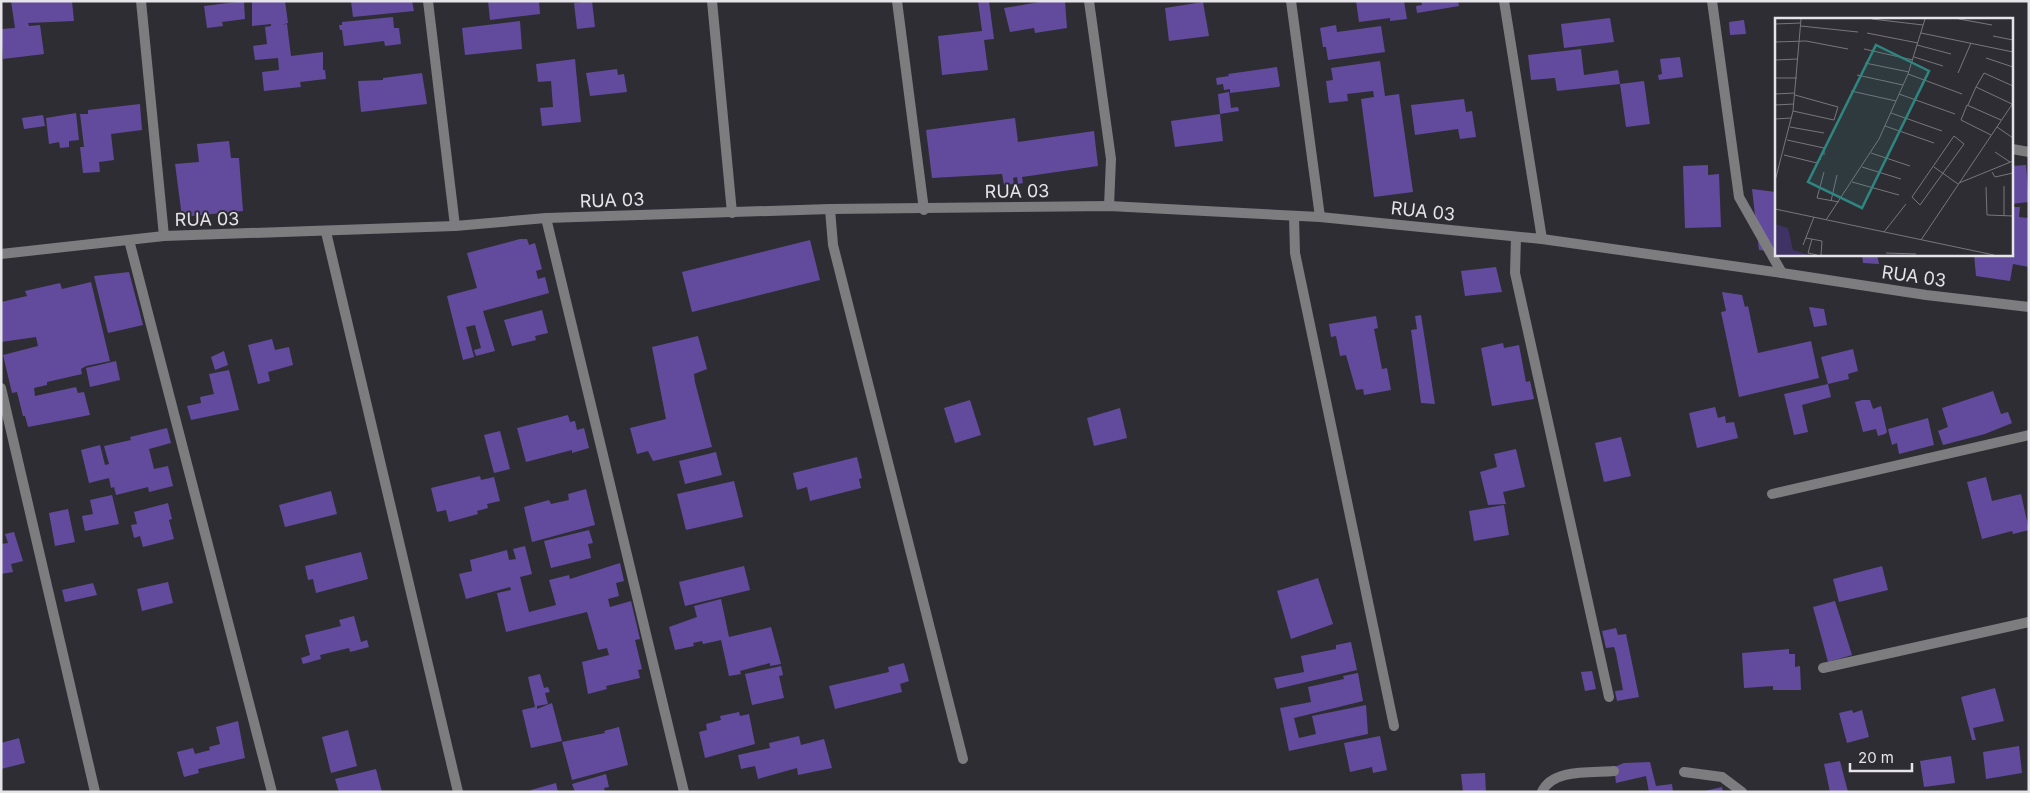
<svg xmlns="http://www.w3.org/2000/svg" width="2030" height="793" font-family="Inter,sans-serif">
  <rect width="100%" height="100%" fill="#2e2d33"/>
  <g fill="#624b9d">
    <polygon points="11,1 72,1 74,21 28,23 29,26 40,25 44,54 3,59 1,29 15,28"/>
    <polygon points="244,1 245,19 222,22 223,26 207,28 204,6"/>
    <polygon points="285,1 288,23 282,25 287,24 291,56 323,52 323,70 325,70 326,79 300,82 301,87 264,91 262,72 279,70 278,58 255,60 253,46 267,44 265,27 271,26 271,24 252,26 252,2"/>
    <polygon points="351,1 412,1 414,11 353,17"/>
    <polygon points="488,1 539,1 540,14 490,20"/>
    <polygon points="592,1 595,27 577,29 574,3"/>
    <polygon points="978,1 989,1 994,39 984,40 988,70 942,75 938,36 982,31"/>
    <polygon points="1046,1 1065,1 1067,28 1035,33 1034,28 1010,32 1004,8"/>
    <polygon points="1356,1 1404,1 1407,19 1390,21 1390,18 1359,22"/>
    <polygon points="1421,1 1458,1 1459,6 1417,13 1416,6 1422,5"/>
    <polygon points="1203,2 1209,36 1169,41 1165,8"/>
    <polygon points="393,17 394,28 399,28 401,44 385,46 384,41 344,46 342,30 340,30 339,25 342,25 342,22"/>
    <polygon points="1610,18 1614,42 1564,48 1561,24"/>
    <polygon points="1744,20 1746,34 1730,35 1729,22"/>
    <polygon points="520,21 522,49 465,55 462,28"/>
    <polygon points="1336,25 1337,32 1381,26 1385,52 1328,60 1326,47 1323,47 1320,28"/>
    <polygon points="1581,49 1584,75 1618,70 1620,84 1557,91 1555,78 1531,80 1528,55"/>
    <polygon points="1680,57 1683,77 1659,80 1658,75 1662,74 1660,59"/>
    <polygon points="575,59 581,122 542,126 540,108 553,107 551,81 538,82 536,64"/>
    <polygon points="1380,61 1385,96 1399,94 1413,192 1374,197 1361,99 1374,97 1373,91 1347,94 1348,101 1329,103 1326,81 1333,80 1331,68"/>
    <polygon points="1277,67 1280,86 1278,87 1230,93 1230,89 1224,90 1223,84 1217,85 1216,78 1229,76 1228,74"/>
    <polygon points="617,69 618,75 624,74 627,92 590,96 586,73"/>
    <polygon points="422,73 427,104 361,112 358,81 383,80 383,78"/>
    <polygon points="1644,81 1650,124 1626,127 1620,84"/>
    <polygon points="1229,92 1231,108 1238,107 1239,111 1220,114 1218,94"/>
    <polygon points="1464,99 1466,112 1472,111 1476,137 1460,139 1458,129 1415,135 1411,105"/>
    <polygon points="140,104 142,130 111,134 114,160 99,162 100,172 83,173 80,147 84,147 80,114 88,114 88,110"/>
    <polygon points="76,113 79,140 69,141 69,147 60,148 59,142 49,144 46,118"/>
    <polygon points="1220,114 1223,141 1175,147 1171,121"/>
    <polygon points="43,115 45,126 24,129 22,118"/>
    <polygon points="1015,118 1018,142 1094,131 1098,166 1022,177 1023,183 1018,184 1017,177 1013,178 1014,184 1004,185 1002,174 932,178 926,130"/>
    <polygon points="229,141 231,158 239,158 243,211 182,217 175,164 199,162 197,144"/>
    <polygon points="1708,165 1708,175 1719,174 1721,227 1685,228 1683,166"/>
    <polygon points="2026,165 2029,202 2011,204 2011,166"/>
    <polygon points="1752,189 1776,192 1776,252 1759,250"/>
    <polygon points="2011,207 2020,207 2019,217 2029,218 2029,267 2013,264 2010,281 1976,276 1974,254 2011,254"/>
    <polygon points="520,239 527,239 529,245 535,243 542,269 536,271 538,279 545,277 549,293 483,311 495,351 476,356 474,350 481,348 475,325 466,327 474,357 463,360 447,296 477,288 467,253"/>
    <polygon points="810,240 820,280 692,312 682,272"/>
    <polygon points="1862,254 1877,254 1879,264 1863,263"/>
    <polygon points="1496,267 1502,292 1465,296 1461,271"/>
    <polygon points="129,272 143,325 108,333 94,276"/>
    <polygon points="91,282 110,361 86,366 81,369 82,374 47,382 47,385 34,388 35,396 76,387 78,393 84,392 90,415 28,427 25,416 23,416 17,392 12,393 3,355 38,346 36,337 1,342 1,302 27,296 25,291 60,283 62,289"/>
    <polygon points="1722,292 1742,295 1745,307 1748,306 1758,353 1811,341 1819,378 1739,397 1721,312 1726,311"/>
    <polygon points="1809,307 1824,309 1827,325 1814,327"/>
    <polygon points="542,310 548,333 535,336 536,340 512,346 504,320"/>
    <polygon points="1421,315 1435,404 1421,403 1411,330 1417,329 1415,316"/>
    <polygon points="1376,316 1378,328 1374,329 1382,369 1387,368 1391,390 1364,395 1363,389 1356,390 1346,355 1340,356 1336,336 1331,337 1329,324"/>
    <polygon points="698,336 707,369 694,374 695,382 712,447 653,461 648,451 637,454 630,428 666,419 652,347"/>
    <polygon points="272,339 275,350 289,347 293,365 268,372 270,381 258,384 248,345"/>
    <polygon points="1503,343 1504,348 1519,345 1526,382 1530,381 1534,399 1492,406 1481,348"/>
    <polygon points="1853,349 1858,371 1848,374 1849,379 1828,384 1821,357"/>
    <polygon points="224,351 228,365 215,370 211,357"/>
    <polygon points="116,361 120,380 90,387 86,368"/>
    <polygon points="229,370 239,410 191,420 187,406 201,403 200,397 214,394 209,374"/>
    <polygon points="1828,384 1831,397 1802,405 1808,432 1794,435 1784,394"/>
    <polygon points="1993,391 2001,414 2008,412 2012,423 1985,434 1943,445 1938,431 1948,427 1942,408"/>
    <polygon points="970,400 981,435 955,443 944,408"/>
    <polygon points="1862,400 1870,400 1873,409 1881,406 1887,432 1885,434 1878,436 1876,429 1863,432 1855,402"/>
    <polygon points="1715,407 1718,418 1725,416 1726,423 1734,422 1738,438 1697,448 1689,413"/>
    <polygon points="1120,408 1127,438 1094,446 1087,418"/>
    <polygon points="568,415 570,422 575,421 577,430 584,428 589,448 572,453 572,450 526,462 517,428"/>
    <polygon points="1928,418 1934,445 1899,454 1897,443 1892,445 1888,429"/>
    <polygon points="167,428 171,443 149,449 154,469 168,466 173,486 149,492 148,487 116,495 114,487 111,488 109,478 89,483 81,450 100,445 105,465 109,464 104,446 131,440 130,437"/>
    <polygon points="500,431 510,469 494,473 484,435"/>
    <polygon points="1621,437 1631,476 1604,482 1595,443"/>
    <polygon points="1516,449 1525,487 1503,492 1506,504 1488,505 1480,472 1497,467 1494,454"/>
    <polygon points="716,452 722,475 685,484 679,461"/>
    <polygon points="857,457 862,478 859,479 861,488 810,501 807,487 797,490 793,473"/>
    <polygon points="480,476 481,480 494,477 500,501 487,504 488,508 477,511 478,514 449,522 446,510 437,512 431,488"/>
    <polygon points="1986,477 1992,501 2021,494 2029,530 2013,534 2012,531 1982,539 1967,482"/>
    <polygon points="734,481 743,517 686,530 677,494"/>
    <polygon points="586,489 595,525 532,542 524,507 549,500 551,504 569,500 568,494"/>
    <polygon points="331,491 337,514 285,527 279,505"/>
    <polygon points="112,495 119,524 85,531 82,516 93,514 90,500"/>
    <polygon points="168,503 172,519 169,520 174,539 143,547 140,536 134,538 131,525 137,524 134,512"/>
    <polygon points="1504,505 1509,535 1474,541 1469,511"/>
    <polygon points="68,509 75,542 55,546 49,513"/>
    <polygon points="589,530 593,543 588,544 591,558 551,568 544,541"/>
    <polygon points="14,532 23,561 11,564 13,572 1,574 1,544 8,543 5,534"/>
    <polygon points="525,546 532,574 520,577 529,612 556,605 549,580 569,575 570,579 620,563 624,581 616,583 619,596 608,599 610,607 631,601 640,639 635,640 642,669 638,670 640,678 606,686 607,689 588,694 582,662 609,655 607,648 598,650 587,612 506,632 497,593 511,590 510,587 466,599 459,574 472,571 470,560 507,550 509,560 516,559 513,549"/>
    <polygon points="361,552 368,579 316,593 313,579 308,580 305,566"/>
    <polygon points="744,566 750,590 685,606 679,582"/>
    <polygon points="1882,566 1888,590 1839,602 1833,579"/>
    <polygon points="1318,578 1333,624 1291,639 1277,591"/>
    <polygon points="168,582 173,603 142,611 137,589"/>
    <polygon points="93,583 97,595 65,602 62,590"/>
    <polygon points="721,599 729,637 771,627 781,664 770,666 770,663 740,671 741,674 729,676 721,640 703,644 702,641 693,643 694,646 675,650 669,627 697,617 694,606"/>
    <polygon points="1835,601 1852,655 1828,662 1813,607"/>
    <polygon points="354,616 361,642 367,640 369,647 350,652 349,648 320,655 321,659 303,664 301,658 310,655 305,635 341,626 339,620"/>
    <polygon points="1616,628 1618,635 1626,634 1639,697 1617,701 1615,691 1623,690 1616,653 1614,647 1606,648 1602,631"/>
    <polygon points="1351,642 1357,670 1277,689 1274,678 1304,672 1301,656 1336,649 1336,645"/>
    <polygon points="1789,649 1789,654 1795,654 1795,667 1800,666 1801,690 1773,690 1773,686 1744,688 1742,653"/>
    <polygon points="904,663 909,681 900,684 902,692 835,709 829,686 889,672 888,667"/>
    <polygon points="781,666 783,675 779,676 784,698 752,705 745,674"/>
    <polygon points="1592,671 1596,689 1585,691 1581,672"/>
    <polygon points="1358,673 1363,701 1294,718 1299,738 1316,734 1312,716 1366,705 1368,734 1289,751 1280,708 1311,702 1308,687 1344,679 1343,676"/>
    <polygon points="540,674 544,688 548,687 550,692 545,693 548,704 537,706 537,709 552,703 562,741 531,748 522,710 535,707 528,677"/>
    <polygon points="1995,688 2004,721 1973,728 1976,740 1972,740 1961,697"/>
    <polygon points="1852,710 1853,713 1862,710 1869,737 1847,743 1839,713"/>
    <polygon points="739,712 740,716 749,714 755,744 705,758 699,732 707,730 706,724 721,720 720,716"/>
    <polygon points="238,721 245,758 198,769 199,773 184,777 177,752 193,748 195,754 210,750 209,747 220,744 216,727"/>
    <polygon points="619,727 628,765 572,780 562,742 605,733 604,731"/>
    <polygon points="348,730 357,766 331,773 322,737"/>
    <polygon points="799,736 801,745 824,739 832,768 798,775 797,768 758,779 755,766 741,769 738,755 770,748 769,743"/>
    <polygon points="1380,736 1387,770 1373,773 1372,767 1350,772 1344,743"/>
    <polygon points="19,738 25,763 1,769 1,743"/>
    <polygon points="2019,746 2022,773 1986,779 1983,752"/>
    <polygon points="1951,756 1955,783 1924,787 1920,761"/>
    <polygon points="1840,761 1848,792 1830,792 1824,764"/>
    <polygon points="1650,762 1656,786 1672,784 1673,792 1649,792 1646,776 1616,783 1614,767 1624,763"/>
    <polygon points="376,769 382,792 339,792 335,779"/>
    <polygon points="1485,773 1486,792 1463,792 1461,774"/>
    <polygon points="606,774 609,787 604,788 605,792 575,792 572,784"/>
    <polygon points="556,783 558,792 532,792 531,790"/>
    <polygon points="1722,787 1723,792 1705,792 1705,791"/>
  </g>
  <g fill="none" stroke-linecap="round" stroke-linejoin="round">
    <g stroke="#7d7d80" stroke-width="10">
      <polyline points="1089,1 1111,159 1109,206"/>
      <polyline points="2012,149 2029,152"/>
      <polyline points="830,209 833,245 963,759"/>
      <polyline points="1294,216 1295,253 1394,726"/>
      <polyline points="1516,237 1515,273 1609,697"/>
    </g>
    <g stroke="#7d7d80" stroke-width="10">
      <polyline points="141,1 164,236"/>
      <polyline points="428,1 455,226"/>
      <polyline points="712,1 732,213"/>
      <polyline points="897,1 924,210"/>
      <polyline points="1291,1 1320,217"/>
      <polyline points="1504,1 1542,239"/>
      <polyline points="1712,1 1739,197 1782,273"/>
      <polyline points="546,218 684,792"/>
      <polyline points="326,232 458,792"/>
      <polyline points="129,240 272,792"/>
      <polyline points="1,388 95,792"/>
      <polyline points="1772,494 2029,435"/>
      <polyline points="1823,668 2029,622"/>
      <polyline points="1684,772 1722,777 1742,792"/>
      <path d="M 1542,792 C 1552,768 1593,773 1614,771"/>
    </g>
    <polyline stroke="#7d7d80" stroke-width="10" points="1,254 164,236 455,226 546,218 830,209 1109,206 1320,217 1542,239 1782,273 1926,295 2029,307"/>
  </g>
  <g text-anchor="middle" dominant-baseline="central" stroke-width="4" stroke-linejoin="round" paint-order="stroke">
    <g font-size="18" fill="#e5e4e8" stroke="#2e2d33">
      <text transform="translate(1017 191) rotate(-1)">RUA 03</text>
      <text transform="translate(612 200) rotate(-2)">RUA 03</text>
      <text transform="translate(1423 211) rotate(6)">RUA 03</text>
      <text transform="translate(207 219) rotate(-1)">RUA 03</text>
      <text transform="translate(1914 276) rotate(8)">RUA 03</text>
    </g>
  </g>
  <g transform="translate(1775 18)">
    <rect width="238" height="238" fill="#2e2d33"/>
    <path d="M 0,206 L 13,210 L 18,232 L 34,237 L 0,237 Z" fill="#3f3264"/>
    <path fill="none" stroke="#77767b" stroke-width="1" d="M 97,1 L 148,7M 184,1 L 217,7M 0,6 L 26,5M 26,8 L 83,14M 92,15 L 143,25M 146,15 L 238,34M 218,18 L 238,22M 0,24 L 31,23 L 73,31M 142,27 L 176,36M 89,31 L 138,42M 139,39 L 168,48M 211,40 L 238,49M 0,42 L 23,41M 90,45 L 134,54M 183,55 L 196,25M 133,56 L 187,76M 82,57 L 128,67M 0,60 L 22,60M 201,69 L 209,55 L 238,68M 76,73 L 121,83M 124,76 L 180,96M 0,84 L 0,76 L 20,75M 0,87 L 19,86M 193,87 L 201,69 L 237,86M 18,93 L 59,102 L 63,89 L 20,77M 116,95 L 167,113M 0,101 L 16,100M 110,108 L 159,125M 15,109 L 49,115M 222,109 L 238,120M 216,117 L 186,102 L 192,87 L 226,102M 179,118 L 189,126 L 145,187 L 137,179 ZM 12,122 L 49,130 L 49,137M 220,134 L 235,144M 96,135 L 135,148M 9,137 L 42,145 L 46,141M 87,149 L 126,161M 159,149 L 183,166M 49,154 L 42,180 L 64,184M 217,154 L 220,159 L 238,155M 0,163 L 18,93 L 26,1M 77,164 L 124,177M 184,165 L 238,143M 229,168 L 229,198M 211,169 L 212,197 L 238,198M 56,183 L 62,157M 0,191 L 219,237M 51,202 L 104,121 L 133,56 L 150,1M 109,214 L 131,186M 31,220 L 47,223 L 46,237M 37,221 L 33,235 L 42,237M 146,222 L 238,85M 28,227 L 39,199M 111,235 L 141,236"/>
    <path fill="#2f8680" fill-opacity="0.15" stroke="#2f8680" stroke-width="2.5" d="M 101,27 L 154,53 L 87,190 L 33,164 Z"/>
    <rect width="238" height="238" fill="none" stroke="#e5e4e8" stroke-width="2.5"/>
  </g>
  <rect width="2030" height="793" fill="none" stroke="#e5e4e8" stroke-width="5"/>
  <path d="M1850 763v8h62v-8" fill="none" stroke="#e5e4e8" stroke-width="2.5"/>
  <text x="1858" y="763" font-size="15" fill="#e5e4e8" stroke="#2e2d33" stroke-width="4" paint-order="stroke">20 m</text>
</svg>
